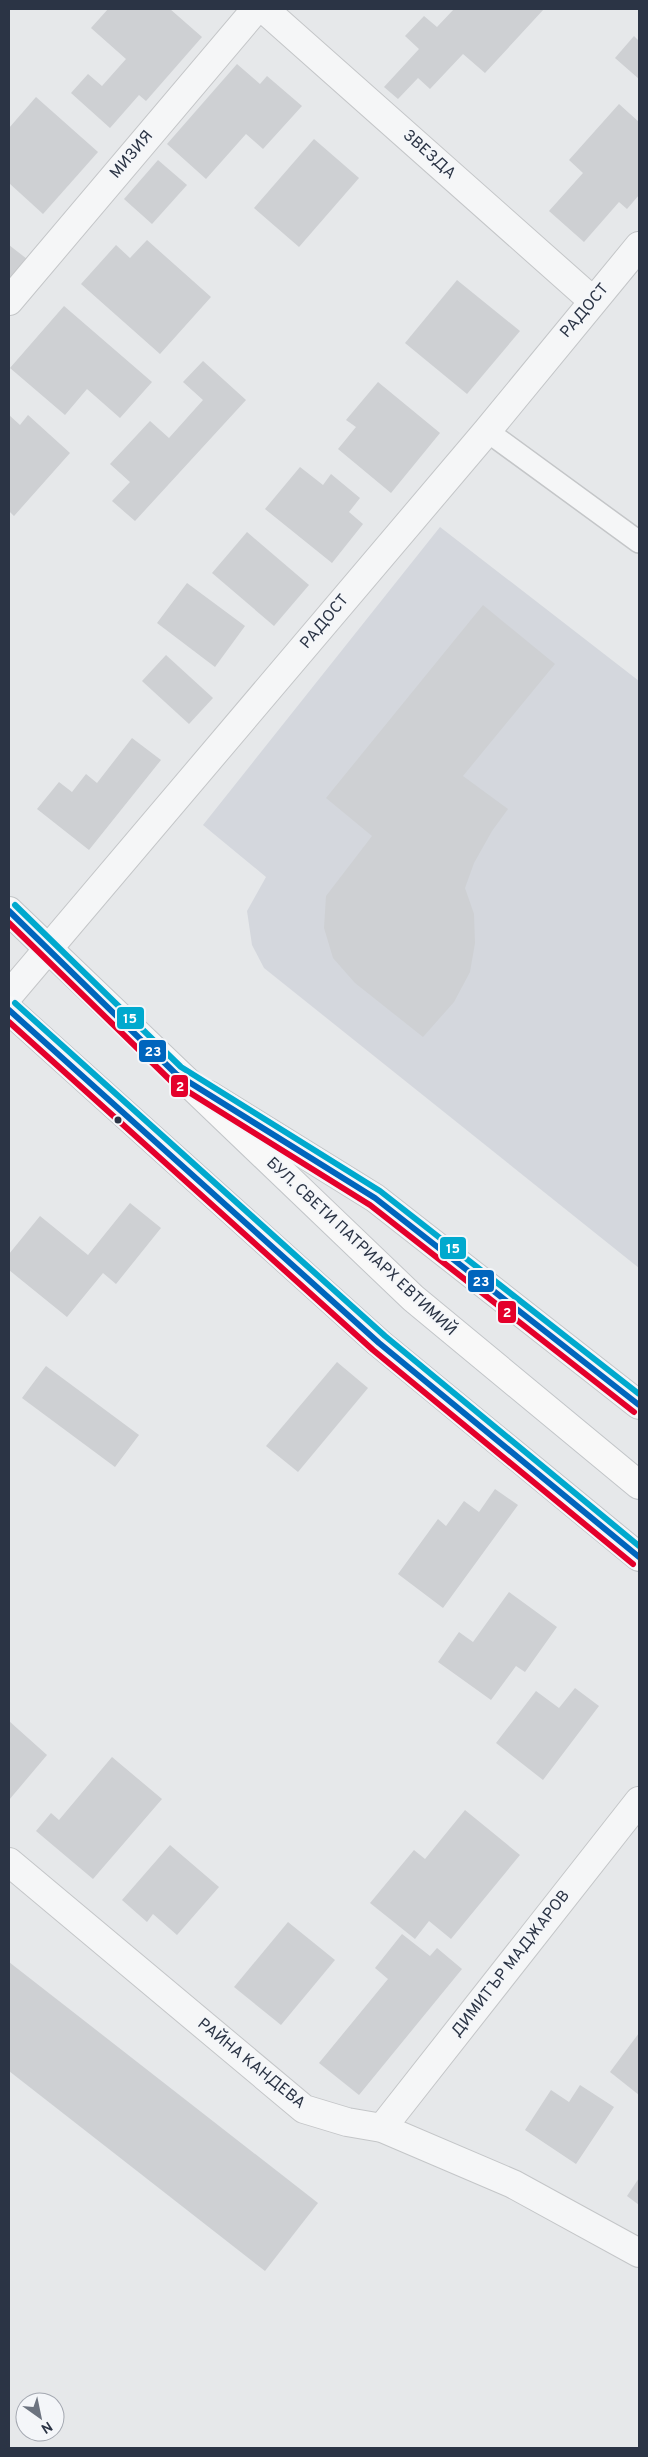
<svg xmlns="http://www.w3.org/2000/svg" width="648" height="2457" font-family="Overpass,sans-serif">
  <rect width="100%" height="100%" fill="#e6e8ea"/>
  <polygon fill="#d4d7dd" points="440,527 639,681 639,1268 264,968 252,945 247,911 266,877 203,825"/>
  <g fill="#ced0d3">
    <polygon points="108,9 170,9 202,37 146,101 139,95 110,128 71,93 88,74 102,86 126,59 91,28"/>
    <polygon points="454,9 544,9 485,73 463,54 430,89 418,78 398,99 384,87 419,49 405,36 424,16 437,27"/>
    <polygon points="634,36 639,41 639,79 615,58"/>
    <polygon points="237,64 260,84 267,76 302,106 263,149 246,134 206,179 167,144"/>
    <polygon points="36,97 98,152 43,214 9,183 9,128"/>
    <polygon points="619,104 639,122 639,195 627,209 619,202 584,242 549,211 583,173 569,160"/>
    <polygon points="314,139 359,178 299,247 254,208"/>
    <polygon points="158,160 187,185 152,224 124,199"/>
    <polygon points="147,240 211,297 160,354 81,284 116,245 130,258"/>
    <polygon points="9,245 27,259 9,282"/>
    <polygon points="457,280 520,331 467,394 405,343"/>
    <polygon points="64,306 152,382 120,418 87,389 65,415 10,368"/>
    <polygon points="203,361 246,400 135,521 112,501 130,482 110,464 150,421 169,438 203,400 183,382"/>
    <polygon points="378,382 440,433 391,493 338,449 356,427 346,420"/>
    <polygon points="9,415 20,425 28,415 70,453 14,516 9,511"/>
    <polygon points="300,467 323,485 331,474 360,498 349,512 363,524 332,563 265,509"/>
    <polygon points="247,532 309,585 274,626 212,573"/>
    <polygon points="187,583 245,626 215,667 157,623"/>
    <polygon points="483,605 555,664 463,776 508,809 492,831 474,863 465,888 474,914 475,943 470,972 454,1002 423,1037 355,983 333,958 324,928 326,896 372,836 326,798"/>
    <polygon points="166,655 213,698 189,724 142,681"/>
    <polygon points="132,738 161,760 89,850 37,809 59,782 72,792 86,774 97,783"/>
    <polygon points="130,1203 161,1228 116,1284 103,1273 67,1317 9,1270 9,1254 40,1216 88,1255"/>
    <polygon points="337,1362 368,1388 298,1472 266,1446"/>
    <polygon points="46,1366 139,1435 115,1467 22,1398"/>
    <polygon points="495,1489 518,1505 443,1608 398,1574 438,1519 446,1526 464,1501 479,1512"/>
    <polygon points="509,1592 557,1627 525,1672 516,1666 491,1700 438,1662 459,1632 473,1642"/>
    <polygon points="575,1688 599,1706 543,1780 496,1743 536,1691 559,1708"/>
    <polygon points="9,1721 47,1755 9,1800"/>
    <polygon points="112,1757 162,1799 93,1879 36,1831 51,1813 59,1820"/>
    <polygon points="465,1810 520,1855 451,1939 429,1921 415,1939 370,1903 414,1850 425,1859"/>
    <polygon points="170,1845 219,1887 177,1935 153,1914 147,1922 122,1900"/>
    <polygon points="288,1922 335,1960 281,2025 234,1987"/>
    <polygon points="402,1934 430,1956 437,1948 462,1969 359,2095 319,2063 388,1979 375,1968"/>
    <polygon points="9,1962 318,2203 265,2271 9,2071"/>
    <polygon points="639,2033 639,2095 610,2072"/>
    <polygon points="580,2085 614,2107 576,2164 525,2130 551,2090 569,2102"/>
    <polygon points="639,2178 639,2205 627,2196"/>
  </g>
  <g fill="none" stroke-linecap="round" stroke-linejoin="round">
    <defs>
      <polyline id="lane" points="487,431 639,542"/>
      <g id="street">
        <polyline points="264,9 593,301"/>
        <polyline points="9,301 256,9"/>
        <polyline points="9,995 487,431 639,246"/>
        <polyline points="209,1095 375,1198 639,1405"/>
        <polyline points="9,1862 304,2109 347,2122 382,2128 513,2184 639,2253"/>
        <polyline points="382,2128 639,1801"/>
      </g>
      <g id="primary">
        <polyline points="9,911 413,1298 639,1485"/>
        <polyline points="9,1010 379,1343 639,1557"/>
      </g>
    </defs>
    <use href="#lane" stroke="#c4c6c8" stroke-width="24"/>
    <use href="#street" stroke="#c4c6c8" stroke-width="30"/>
    <use href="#primary" stroke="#c2c5c8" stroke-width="30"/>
    <use href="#lane" stroke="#f5f6f7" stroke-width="21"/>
    <use href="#street" stroke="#f5f6f7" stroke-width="28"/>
    <use href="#primary" stroke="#f8f8f8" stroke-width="28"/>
    <defs>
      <g id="bus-1">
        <polyline points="9,911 176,1074 375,1198 639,1405"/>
        <polyline points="9,1010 379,1343 639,1557"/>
      </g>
      <g id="bus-2">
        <polyline points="9,923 171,1081 370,1205 634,1412"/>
        <polyline points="9,1022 373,1350 633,1564"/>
      </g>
      <g id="bus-3">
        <polyline points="15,905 181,1067 380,1191 639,1394"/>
        <polyline points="15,1003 385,1336 639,1546"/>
      </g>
    </defs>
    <use href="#bus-1" stroke="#f4f6f9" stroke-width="10"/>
    <use href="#bus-2" stroke="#f4f6f9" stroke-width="10"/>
    <use href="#bus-3" stroke="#f4f6f9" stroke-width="10"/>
    <use href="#bus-1" stroke="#0065bd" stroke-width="6"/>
    <use href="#bus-2" stroke="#e4002b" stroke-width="6"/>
    <use href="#bus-3" stroke="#00a9ce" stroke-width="6"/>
  </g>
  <circle fill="#2b3445" stroke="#f4f6f9" stroke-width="2" cx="118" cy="1120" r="4.5"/>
  <g text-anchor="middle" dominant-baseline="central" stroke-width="4" stroke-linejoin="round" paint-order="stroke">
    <g font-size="16" fill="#2b3445" stroke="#f4f6f9">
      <text transform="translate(132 155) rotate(-50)">МИЗИЯ</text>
      <text transform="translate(429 155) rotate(42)">ЗВЕЗДА</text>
      <text transform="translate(585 311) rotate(-50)">РАДОСТ</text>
      <text transform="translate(325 622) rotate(-50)">РАДОСТ</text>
      <text transform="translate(361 1247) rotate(43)">БУЛ. СВЕТИ ПАТРИАРХ ЕВТИМИЙ</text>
      <text transform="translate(511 1964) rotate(-52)">ДИМИТЪР МАДЖАРОВ</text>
      <text transform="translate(251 2064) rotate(39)">РАЙНА КАНДЕВА</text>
    </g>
  </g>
  <g stroke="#f4f6f9" stroke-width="2">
    <rect x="116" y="1006" width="29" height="24" rx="5" fill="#00a9ce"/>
    <rect x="138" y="1039" width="29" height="24" rx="5" fill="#0065bd"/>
    <rect x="170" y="1074" width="19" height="24" rx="5" fill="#e4002b"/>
    <rect x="439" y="1236" width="28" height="24" rx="5" fill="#00a9ce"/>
    <rect x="467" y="1269" width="28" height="24" rx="5" fill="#0065bd"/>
    <rect x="497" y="1300" width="20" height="24" rx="5" fill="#e4002b"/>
  </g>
  <g font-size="14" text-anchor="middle" font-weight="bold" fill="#fff">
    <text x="130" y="1023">15</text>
    <text x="153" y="1056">23</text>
    <text x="180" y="1091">2</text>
    <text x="453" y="1253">15</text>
    <text x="481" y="1286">23</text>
    <text x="507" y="1317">2</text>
  </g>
  <rect width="648" height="2457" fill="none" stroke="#2b3445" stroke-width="20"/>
  <g transform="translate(40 2417) rotate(147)"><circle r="24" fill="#f4f6f9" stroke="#a4a8b1"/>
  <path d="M0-4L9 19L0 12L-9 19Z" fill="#6c737f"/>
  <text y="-8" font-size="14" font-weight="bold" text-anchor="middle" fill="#2b3445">N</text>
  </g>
</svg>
